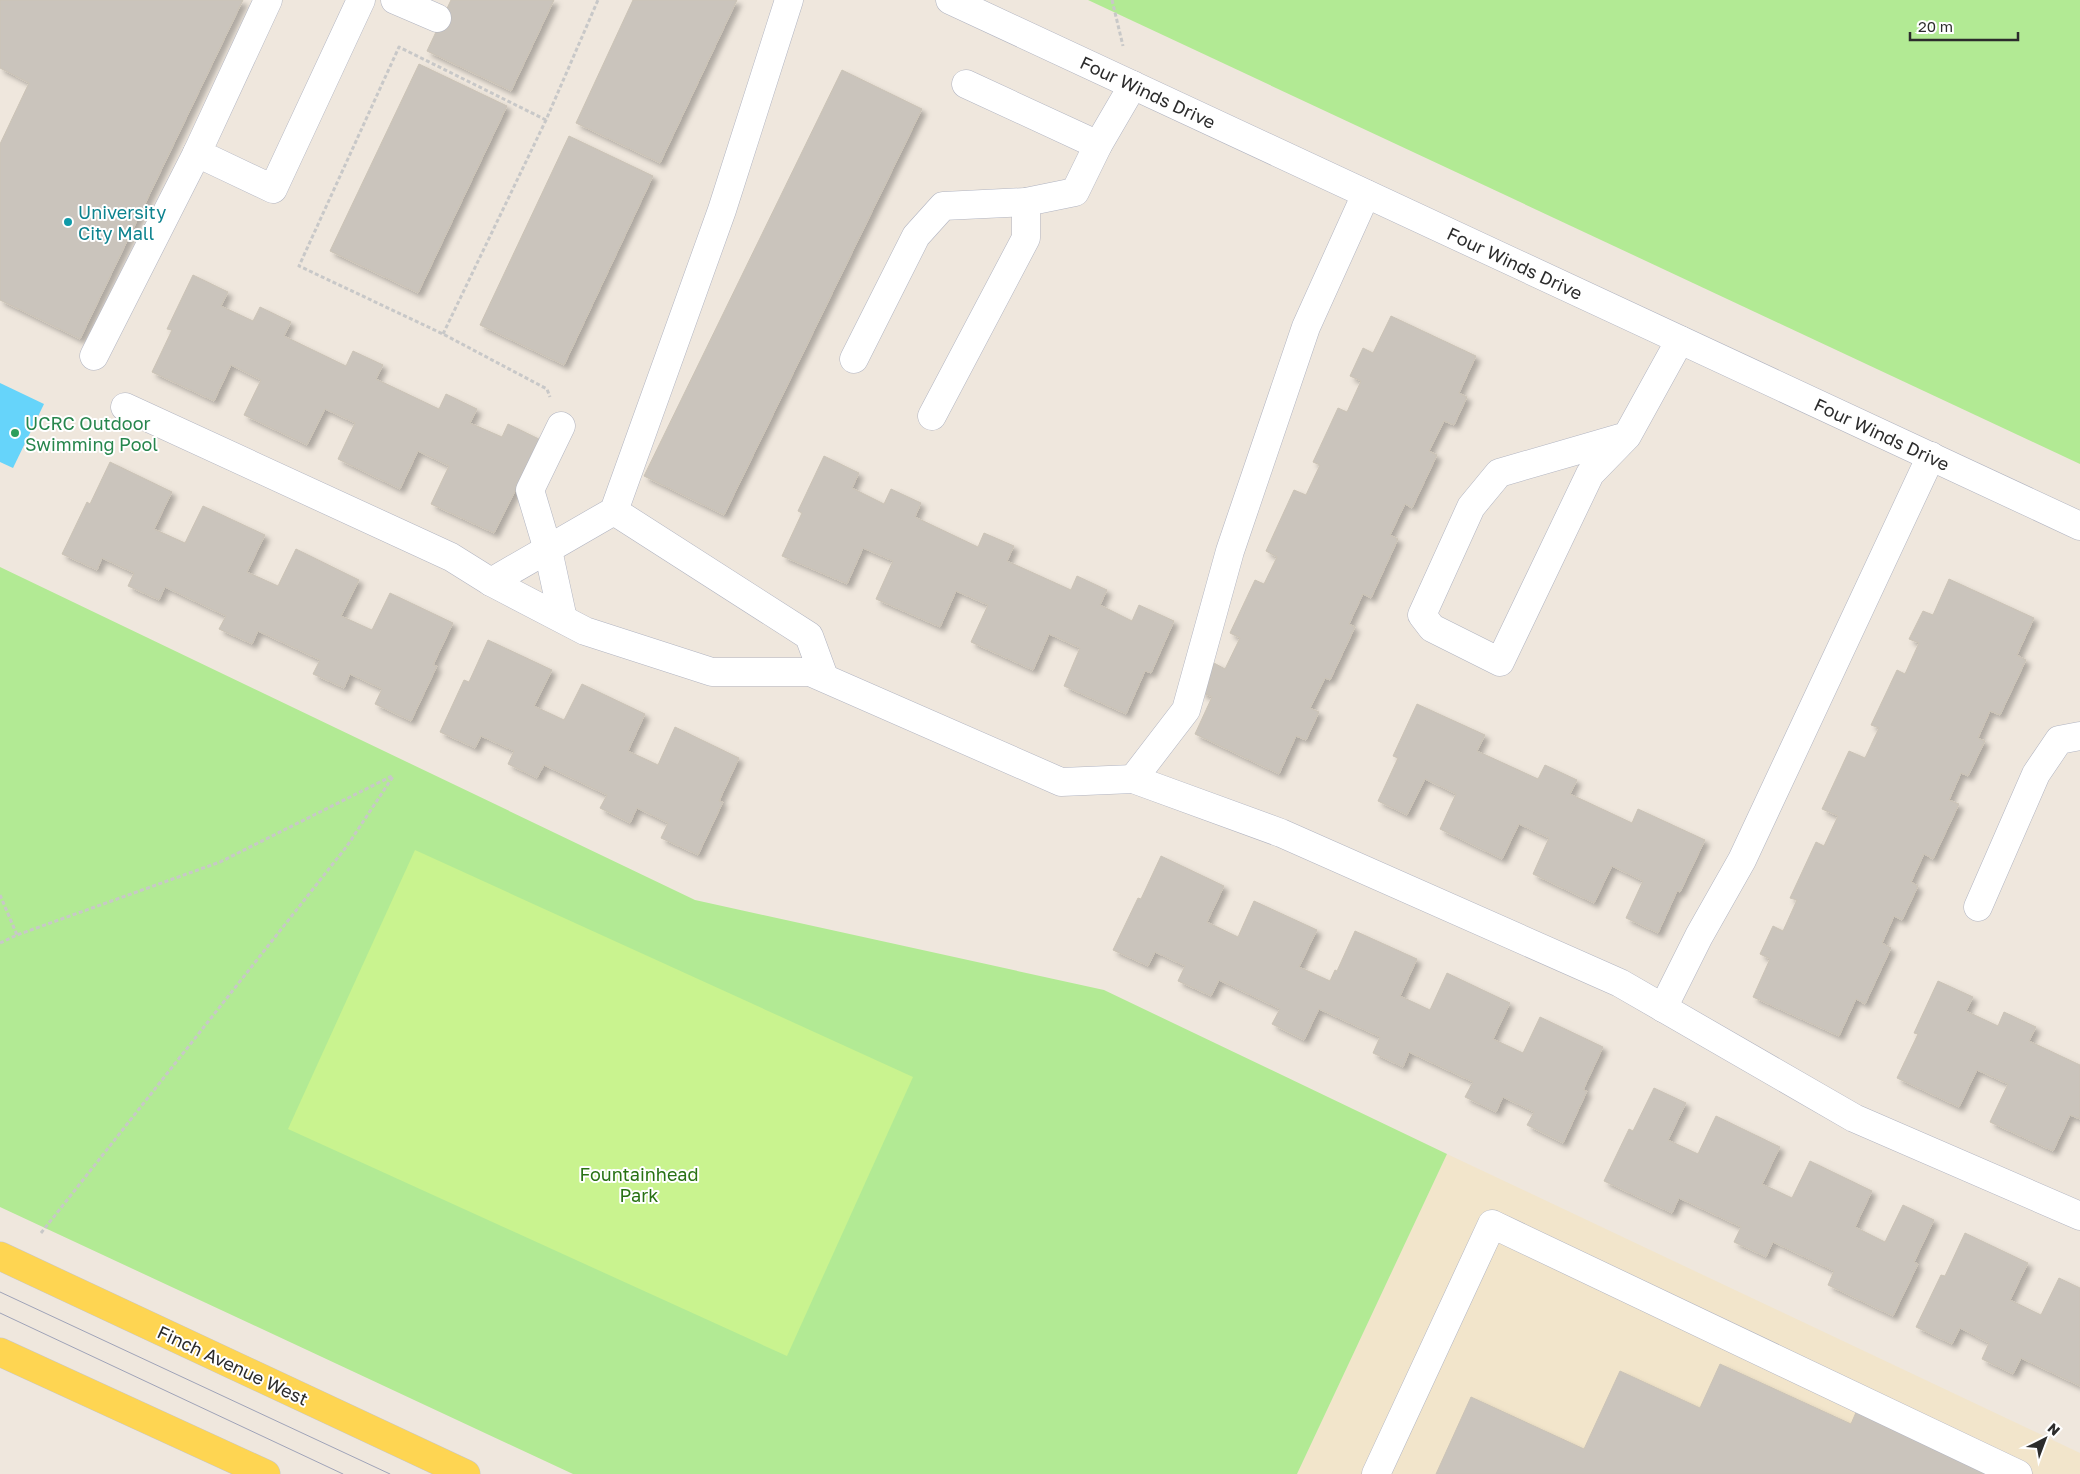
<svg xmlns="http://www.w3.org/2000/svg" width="2080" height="1474" font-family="'Golos Text',sans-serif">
  <defs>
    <filter id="shadow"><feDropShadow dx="4.5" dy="4.5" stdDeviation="2.5" flood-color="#0004"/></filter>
  </defs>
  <rect width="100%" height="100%" fill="#efe7dd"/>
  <polygon fill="#f2e5cb" points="1447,1154 2080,1453 2080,1474 1297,1474"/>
  <g fill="#b2ea94">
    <polygon points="1088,0 2080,0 2080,464"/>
    <polygon points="0,567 695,900 1104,990 1447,1154 1297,1474 573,1474 0,1207"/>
  </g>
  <polygon fill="#c9f38f" points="415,850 913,1077 787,1356 288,1129"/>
  <polygon fill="#66d4fa" points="0,383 44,404 13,468 0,462"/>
  <g fill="#cac4bc" stroke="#cbc3b6" filter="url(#shadow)">
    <polygon points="0,0 243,0 80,339 0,300 0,144 29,83 0,68"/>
    <polygon points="451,0 554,0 511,91 427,51"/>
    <polygon points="633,0 737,0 660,163 576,123"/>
    <polygon points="419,64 507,106 418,293 330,251"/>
    <polygon points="842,70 922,109 724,515 644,476"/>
    <polygon points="569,136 653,176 564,365 480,325"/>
    <polygon points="193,275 228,292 221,306 253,321 260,307 291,322 284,336 346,366 353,351 383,365 376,379 439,409 446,394 477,409 470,423 502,437 508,424 543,441 519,493 515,491 494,533 431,504 449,466 418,451 400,489 338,459 355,423 325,409 307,445 244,415 261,380 231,365 214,401 152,372 172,330 167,329"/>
    <polygon points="1391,316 1476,356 1459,393 1467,397 1454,425 1444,421 1429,451 1437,455 1412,508 1405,504 1390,535 1398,539 1371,598 1363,594 1349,624 1355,627 1330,680 1325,678 1310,708 1319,712 1306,740 1296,736 1279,774 1195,734 1212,697 1201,692 1214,663 1225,669 1240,638 1230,633 1255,580 1264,584 1277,557 1266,551 1294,490 1306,495 1320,465 1313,462 1338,408 1347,412 1361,381 1350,376 1363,348 1373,353"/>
    <polygon points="824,456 859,473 852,488 884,504 891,489 921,503 915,517 978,547 984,533 1014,546 1007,561 1071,590 1077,576 1107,590 1100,605 1132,621 1139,605 1174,621 1151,673 1145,671 1126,714 1064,686 1080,648 1049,634 1033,670 971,642 988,605 956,591 940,627 876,599 893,561 863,548 847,584 782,556 802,513 798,511"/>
    <polygon points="110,462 172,492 154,529 185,543 203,506 265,535 247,572 278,586 296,549 359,580 341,616 372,630 390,593 453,623 433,665 437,666 411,721 375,704 382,689 350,674 344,688 313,674 320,660 258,631 252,644 219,629 226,616 165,587 159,600 128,586 134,573 102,558 97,570 62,554 87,502 90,504"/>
    <polygon points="1949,579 2034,618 2017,655 2026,660 2000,715 1990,711 1978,738 1985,741 1968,776 1961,773 1949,800 1959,804 1933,859 1924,854 1911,882 1918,886 1902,920 1894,916 1882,943 1891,948 1865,1004 1856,999 1839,1036 1753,997 1770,959 1760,954 1773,926 1783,931 1797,900 1790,898 1816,842 1824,846 1838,816 1822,809 1849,751 1865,758 1879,728 1871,725 1897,670 1905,674 1919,643 1909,639 1923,611 1933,615"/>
    <polygon points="488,640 552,670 534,706 564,720 582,684 645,714 628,751 658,765 675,727 739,758 719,801 723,802 698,855 661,838 668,823 637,808 630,823 600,808 607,795 544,765 537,778 508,764 514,751 481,736 475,748 440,732 464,680 469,682"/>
    <polygon points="1417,704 1485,735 1477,751 1538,779 1545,765 1577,780 1570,794 1632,823 1638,809 1705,840 1680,892 1677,891 1658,933 1626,918 1643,881 1612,866 1594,903 1533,874 1549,838 1519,824 1502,859 1440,829 1456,794 1425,779 1407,815 1378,801 1398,758 1393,756"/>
    <polygon points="1161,856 1224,886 1207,922 1238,937 1254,901 1317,930 1299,967 1330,981 1335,970 1337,971 1355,931 1417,959 1400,996 1430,1010 1447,973 1510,1003 1493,1039 1523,1053 1540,1017 1603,1047 1583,1090 1587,1091 1563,1143 1527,1125 1534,1112 1503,1097 1496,1112 1465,1097 1473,1082 1409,1052 1403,1067 1373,1053 1380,1037 1319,1009 1304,1040 1272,1024 1280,1009 1219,980 1211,996 1178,981 1185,966 1155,952 1148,966 1113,950 1138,898 1141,899"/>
    <polygon points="1938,981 1973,997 1966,1011 1998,1026 2004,1012 2036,1027 2029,1041 2080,1065 2080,1119 2070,1115 2053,1151 1990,1122 2008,1084 1977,1070 1959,1107 1897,1078 1918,1034 1914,1033"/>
    <polygon points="1654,1088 1686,1103 1668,1140 1698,1154 1716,1116 1780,1147 1762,1184 1792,1198 1810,1161 1872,1191 1855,1227 1885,1242 1903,1205 1934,1220 1914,1262 1918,1264 1893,1316 1828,1285 1834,1271 1773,1242 1766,1257 1734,1242 1741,1227 1679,1198 1672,1213 1604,1181 1629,1129 1633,1131"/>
    <polygon points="1965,1233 2028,1263 2010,1300 2041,1315 2059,1278 2080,1288 2080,1386 2021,1358 2013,1374 1982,1359 1989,1343 1960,1328 1952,1344 1916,1327 1941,1275 1945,1276"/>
    <polygon points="1720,1364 1851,1424 1857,1410 1995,1474 1436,1474 1471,1397 1584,1449 1620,1371 1700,1408"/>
  </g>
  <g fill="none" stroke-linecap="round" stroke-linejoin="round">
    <defs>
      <g id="minor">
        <polyline points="268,0 197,153 273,189 361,0"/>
        <polyline points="395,0 437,18"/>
        <polyline points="950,0 2080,526"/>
        <polyline points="966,84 1098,145"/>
        <polyline points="94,356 197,153"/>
        <polyline points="854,359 916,236 943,206 1026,202 1075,192 1098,145 1133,85"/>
        <polyline points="125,407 451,557 491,582 585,631 712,672 810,672 1061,782 1133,779 1281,833 1620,983 1854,1118 2080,1216"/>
        <polyline points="932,416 1026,238 1026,202"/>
        <polyline points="561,426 530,490 548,550 563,619"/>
        <polyline points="1627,436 1499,473 1471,507 1422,615 1432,628 1500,662 1590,474 1627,436 1680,340"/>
        <polyline points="614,511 809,636 824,677"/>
        <polyline points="491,582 614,511 722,210 789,0"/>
        <polyline points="1133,779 1186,710 1230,551 1306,327 1366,194"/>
        <polyline points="1978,907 2036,774 2059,740 2080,736"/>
        <polyline points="1663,1008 1699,936 1742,860 1931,456"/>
        <polyline points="1376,1474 1492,1224 2018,1474"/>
      </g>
      <g id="major">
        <polyline points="0,1256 466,1474"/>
        <polyline points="0,1352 266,1474"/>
      </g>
    </defs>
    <use href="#minor" stroke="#b1b4c1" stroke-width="29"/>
    <use href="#major" stroke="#c8c8c8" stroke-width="29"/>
    <g stroke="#c8c8c8" stroke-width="3" stroke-dasharray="4 2.5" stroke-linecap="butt">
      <polyline points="1112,0 1123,46"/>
      <polyline points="546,120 399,47 299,266 443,334 547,389 550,397"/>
      <polyline points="443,334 546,120 598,0"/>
      <polyline points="0,895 17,935"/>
      <polyline points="0,943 17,935 220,862 392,776"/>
      <polyline points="41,1233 347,846 394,775"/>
    </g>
    <use href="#minor" stroke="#fff" stroke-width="28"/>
    <use href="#major" stroke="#fed552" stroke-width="28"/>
    <g stroke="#9fa3b8" stroke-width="1">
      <polyline points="0,1292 390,1474"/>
      <polyline points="0,1313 343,1474"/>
    </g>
  </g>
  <circle fill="#0f9aa8" stroke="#fff" stroke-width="2" cx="68" cy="222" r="5"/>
  <circle fill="#2e9e5b" stroke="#fff" stroke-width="2" cx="15" cy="433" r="5"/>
  <g text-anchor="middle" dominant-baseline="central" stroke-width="4" stroke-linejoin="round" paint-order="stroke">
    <g font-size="18" fill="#2c2c2c" stroke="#fff">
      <text transform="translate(1148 92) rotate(25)">Four Winds Drive</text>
      <text transform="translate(1515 263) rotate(25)">Four Winds Drive</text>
      <text transform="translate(1882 434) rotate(25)">Four Winds Drive</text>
      <text transform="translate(233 1365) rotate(25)">Finch Avenue West</text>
    </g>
    <g font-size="18" fill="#0d838f" stroke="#fff" text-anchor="start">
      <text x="78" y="212">University<tspan x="78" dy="21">City Mall</tspan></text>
    </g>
    <g font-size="18" fill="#27864d" stroke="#fff" text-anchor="start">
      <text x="25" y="423">UCRC Outdoor<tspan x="25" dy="21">Swimming Pool</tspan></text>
    </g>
    <g font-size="18" fill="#287213" stroke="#fff">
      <text x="639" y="1174">Fountainhead<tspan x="639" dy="21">Park</tspan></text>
    </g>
  </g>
  <g transform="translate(2045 1439) rotate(42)" stroke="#ffffff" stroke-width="4" paint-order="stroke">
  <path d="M0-4L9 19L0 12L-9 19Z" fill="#2c2c2c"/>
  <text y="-8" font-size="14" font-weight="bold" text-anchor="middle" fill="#2c2c2c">N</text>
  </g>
  <path d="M1910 32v8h108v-8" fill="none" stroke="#2c2c2c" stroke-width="2.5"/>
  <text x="1918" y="32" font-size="15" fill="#2c2c2c" stroke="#ffffff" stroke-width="4" paint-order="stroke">20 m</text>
</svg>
